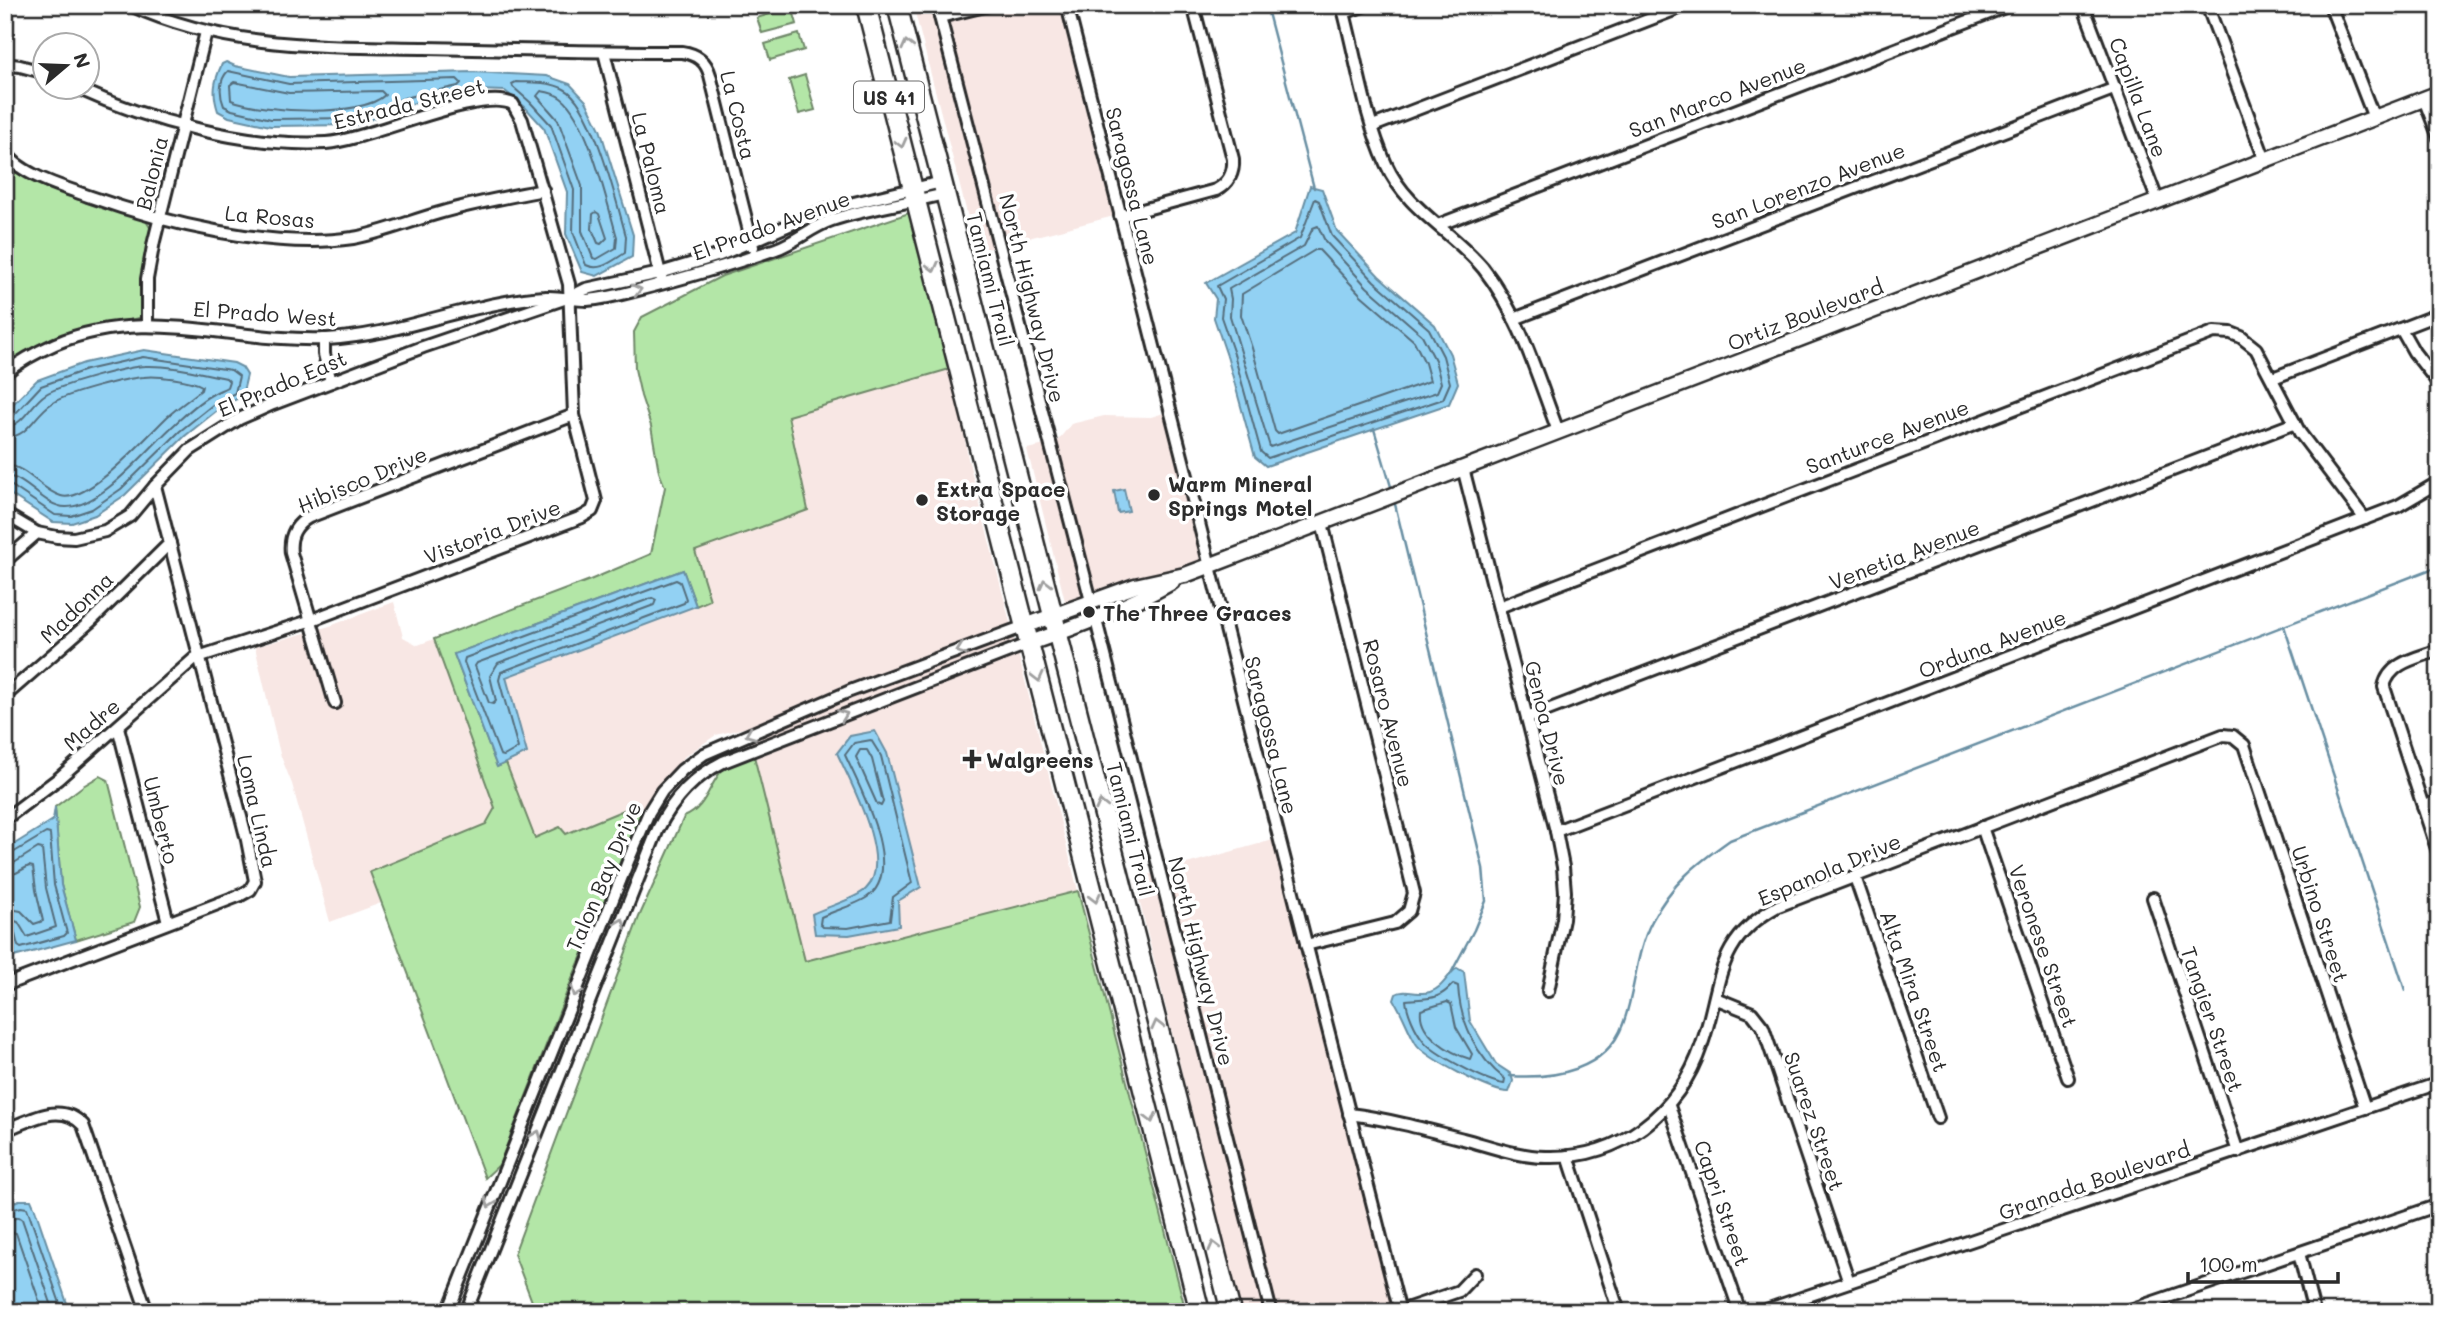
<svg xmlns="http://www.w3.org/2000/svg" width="2444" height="1317" font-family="Mali,sans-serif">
  <rect width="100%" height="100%" fill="#fff"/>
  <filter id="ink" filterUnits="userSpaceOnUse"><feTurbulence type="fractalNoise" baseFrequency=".0143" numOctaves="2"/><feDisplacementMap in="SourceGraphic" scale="14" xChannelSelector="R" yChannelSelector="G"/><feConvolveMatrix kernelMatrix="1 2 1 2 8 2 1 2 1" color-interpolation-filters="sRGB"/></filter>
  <g filter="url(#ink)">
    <g fill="#f8e7e4" fill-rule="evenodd">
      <polygon points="913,5 931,5 994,247 977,252"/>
      <polygon points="1012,5 1061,5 1114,216 1005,244 947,21"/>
      <polygon points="949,369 955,379 968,458 1011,626 764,723 716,735 685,756 660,784 643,811 636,805 565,834 560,827 535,838 506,763 527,753 506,677 710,600 695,551 808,510 788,416"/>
      <polygon points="1164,413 1202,563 1095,594 1056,443 1071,424 1104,416 1151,417"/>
      <polygon points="1045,445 1084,598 1066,605 1027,449"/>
      <polygon points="394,602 403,637 418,645 434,639 495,808 486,824 371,872 381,903 330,922 292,784 280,754 255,647 330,626"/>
      <polygon points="1013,636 1015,643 752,745 750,739 852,696"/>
      <path d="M 1018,653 L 1078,891 L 805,961 L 754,756 ZM 875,731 L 887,753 L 921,887 L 898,901 L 828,906 L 863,892 L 874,880 L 876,854 L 857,795 L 837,753 Z"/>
      <polygon points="1273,840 1343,1114 1342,1118 1344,1119 1394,1312 1277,1312 1165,870"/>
      <polygon points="1154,873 1265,1312 1241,1312 1134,879"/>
    </g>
    <g fill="#b3e6a7" stroke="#6f8869" stroke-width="2">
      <polygon points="792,7 797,24 762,33 757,18"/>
      <polygon points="799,34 804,50 770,60 765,44"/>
      <polygon points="805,75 815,110 799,114 789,80"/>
      <polygon points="18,172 82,201 146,221 151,229 143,274 141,314 139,318 95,327 5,368 5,180"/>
      <polygon points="909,213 953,368 788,416 808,510 695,551 710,600 696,606 683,570 454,654 497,767 506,763 535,838 560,827 566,834 636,805 643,811 572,979 499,1165 485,1178 370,872 486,824 495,808 434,639 590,580 651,554 665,487 659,472 651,426 641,396 635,369 634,332 642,317 722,276"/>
      <path d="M 754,756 L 805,961 L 1078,891 L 1186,1312 L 536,1312 L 514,1254 L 639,917 L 684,817 C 706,809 709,784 723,769 C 729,762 745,759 754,756 Z"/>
      <polygon points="100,776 108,780 140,907 134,922 76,940 61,885 55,807 83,786"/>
    </g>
    <g fill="#92d1f3" stroke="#698fa3" stroke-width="2">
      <path d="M 226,62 L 235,66 L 289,77 L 473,72 L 547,76 L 570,84 L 586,101 L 600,129 L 633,235 L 632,257 L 597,276 L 582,272 L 566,234 L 567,192 L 544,128 L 525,107 L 505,91 L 475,90 L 406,105 L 357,125 L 270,126 L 229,117 L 218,111 C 212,93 214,81 222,64 Z"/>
      <polygon points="1310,186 1322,189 1337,231 1379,276 1435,325 1450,354 1458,383 1449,404 1266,466 1255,457 1227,356 1214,318 1216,299 1206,283 1295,233"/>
      <polygon points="144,350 234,363 242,367 247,375 242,396 220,408 185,436 125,495 95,515 72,523 53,522 10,494 5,487 5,416 12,405 37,380 84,363"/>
      <polygon points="1124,489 1129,511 1118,513 1114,491"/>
      <polygon points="683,570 696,606 506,677 527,753 497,767 454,654"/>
      <path d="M 875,731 L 887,753 L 921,887 L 898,901 L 899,926 L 849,935 L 815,934 L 812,914 C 826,907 856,899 866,889 C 894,862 851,783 837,753 L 850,736 Z"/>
      <polygon points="55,807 61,885 76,940 14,957 5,920 5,850 53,820"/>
      <path d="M 1457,968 L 1464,972 L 1470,1021 L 1496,1064 L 1511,1074 L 1513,1081 L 1509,1092 C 1492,1093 1427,1058 1417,1045 C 1408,1031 1403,1014 1394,1000 L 1396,994 C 1406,988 1418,996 1430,992 C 1444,987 1446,976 1457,968 Z"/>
      <polygon points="19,1200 31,1200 35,1209 70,1312 5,1312 5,1206"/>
    </g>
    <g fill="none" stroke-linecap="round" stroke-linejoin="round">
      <g stroke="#546d7b" stroke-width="2">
        <path d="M 228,71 L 289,84 L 457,79 L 461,83 L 458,86 L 404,98 L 356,118 L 271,119 L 232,110 L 224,106 C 219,94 219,80 228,71 Z"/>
        <path d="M 234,82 L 289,93 L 381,91 L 385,95 C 360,118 263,112 231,100 L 230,85 Z"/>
        <path d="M 516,82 C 532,83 549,81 564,89 C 593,103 617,204 626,236 L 625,253 C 612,261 600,272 586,265 L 573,232 L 574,190 L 551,125 L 530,102 L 513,87 L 512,84 Z"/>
        <path d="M 541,91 C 547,92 556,94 561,98 C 588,118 607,203 617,237 L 616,248 L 597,259 L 593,258 L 582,231 L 582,186 L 558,120 L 537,96 Z"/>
        <polygon points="1315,199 1319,201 1332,236 1374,281 1429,329 1443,356 1450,383 1443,399 1268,458 1261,452 1234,354 1221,317 1223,299 1217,286 1300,238"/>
        <polygon points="596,212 599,214 607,238 601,244 598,243 592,229 593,214"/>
        <polygon points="1318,226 1325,241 1367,287 1422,335 1435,360 1441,383 1437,392 1270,447 1230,316 1231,299 1229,289 1304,246 1313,228"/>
        <polygon points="1315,250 1319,250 1361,295 1414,341 1425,363 1430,381 1278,434 1275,431 1252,348 1241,315 1242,294"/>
        <polyline points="5,419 13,416 41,386 86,370 143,357 231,370 239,376 235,393 215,403 180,431 121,489 92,509 71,516 55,515 12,486 5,484"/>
        <path d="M 5,427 C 24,426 31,403 46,394 C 60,385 129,366 145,366 C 172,365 200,373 226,378 L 229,381 L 227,387 C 222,390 217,391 213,394 C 199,401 186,414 175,424 C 149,447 101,508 66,507 C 42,506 28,477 5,476"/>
        <path d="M 5,438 C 29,437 34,415 51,404 C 64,394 126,378 144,377 C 156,375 192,380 202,386 L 201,390 C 190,399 178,407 167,417 C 148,435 88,504 61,496 C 40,490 28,466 5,465"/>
        <polygon points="676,580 680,582 686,599 684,603 501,672 499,680 518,748 504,756 500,755 464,662 465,658"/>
        <polygon points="652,598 656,600 654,605 498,663 490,676 496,701 493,704 489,703 475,666 477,663"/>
        <path d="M 871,740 L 881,756 L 912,883 L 893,897 L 890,920 L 848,928 L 823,927 L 820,924 L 821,917 C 836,910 853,906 866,898 C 907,873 859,786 845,755 L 854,743 Z"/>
        <polygon points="860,750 867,750 872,759 883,802 881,806 877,804 856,757"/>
        <polyline points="5,855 11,854 46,833 50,834 54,885 67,933 64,936 21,948 18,946 14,930 5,927"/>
        <polyline points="5,864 14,863 38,848 42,849 46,888 56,927 27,937 18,922 5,918"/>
        <polyline points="5,875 16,873 29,866 33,867 36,890 43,921 34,924 21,911 5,908"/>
        <path d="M 1453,984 L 1458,986 C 1460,1022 1476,1057 1505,1079 L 1504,1084 C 1487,1082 1432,1053 1423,1040 C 1415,1030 1407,1012 1406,1000 C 1426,997 1436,1003 1453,984 Z"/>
        <path d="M 1447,1002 L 1451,1004 L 1456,1027 L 1472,1054 L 1470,1059 C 1450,1053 1418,1034 1421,1010 Z"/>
        <polyline points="5,1212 21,1207 27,1208 63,1312"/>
        <polyline points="5,1221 19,1217 22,1219 54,1312"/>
        <polyline points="5,1231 16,1233 43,1312"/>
      </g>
      <g stroke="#698fa3" stroke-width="2.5">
        <polyline points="1266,5 1314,188"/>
        <polyline points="1374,429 1392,490"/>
        <polyline points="1394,500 1483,868 1486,901 1474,930 1450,975"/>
        <polyline points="2284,626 2405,990"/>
        <path d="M 1510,1076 C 1553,1079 1606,1071 1623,1024 C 1636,990 1635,953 1652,921 C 1672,883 1696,864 1730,840 L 2439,566"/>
      </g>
      <defs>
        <g id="minor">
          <path d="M 130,5 C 227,49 318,46 422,48 C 509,50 595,52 682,52 C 697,54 706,61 710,75 L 753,247"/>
          <polyline points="937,5 1091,601"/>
          <polyline points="1067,5 1400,1312"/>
          <path d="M 1342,5 C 1356,56 1364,116 1386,164 C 1406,209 1452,231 1483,268 C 1520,315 1537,376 1558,431"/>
          <polyline points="2083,5 2158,202"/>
          <polyline points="2207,5 2265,160"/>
          <polyline points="2330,5 2374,118"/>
          <polyline points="1344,13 1365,5"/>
          <polyline points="940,17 989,5"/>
          <polyline points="604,52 661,277"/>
          <polyline points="5,64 20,66 46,73"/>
          <polyline points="2424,99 2439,138"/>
          <polyline points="1373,126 1687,5"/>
          <path d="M 5,151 C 17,174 64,187 88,196 C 164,223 272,250 353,238 C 382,233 410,221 439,213 C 473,203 508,197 543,190"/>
          <path d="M 1120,216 L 1216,190 C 1229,183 1234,173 1233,159 L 1193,5"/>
          <polyline points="1438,225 2010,5"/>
          <polyline points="1514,319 2116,88"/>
          <polyline points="147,325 147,279 154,241 206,32"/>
          <polyline points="2401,329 2414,352 2439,384"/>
          <polyline points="324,339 324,354 331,382"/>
          <path d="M 5,373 C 20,361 37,352 55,344 C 146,305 234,343 327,339 C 385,336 428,318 482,307 C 503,302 524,298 545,297 C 559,296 573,300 587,300 C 602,299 619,295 634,291 C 681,279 730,265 776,249 C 796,242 811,227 832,220 C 869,208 908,203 945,194"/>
          <polyline points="2273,378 2439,314"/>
          <polyline points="1463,468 1556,831 1563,867 1565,892 1563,919 1548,991"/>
          <polyline points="5,514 37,533"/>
          <polyline points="5,561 37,533 57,537 74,538 105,531 130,516 155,486 190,450 239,419 273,404 423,347 570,297 586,289 660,273 720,255 824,210 942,182"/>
          <polyline points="1499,607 2214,332 2231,333 2241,337 2256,349 2300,433 2365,519"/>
          <polyline points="1096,620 1271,1312"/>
          <path d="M 2439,650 C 2418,658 2389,662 2384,687 L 2439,855"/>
          <polyline points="5,696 91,621 170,543"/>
          <path d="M 335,703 L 291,553 C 289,536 295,525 309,517 L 574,415"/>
          <polyline points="1527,718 2295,423"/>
          <polyline points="118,727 168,922"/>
          <polyline points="2423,807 2439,800"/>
          <path d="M 5,819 L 58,779 L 195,658 L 309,621 L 582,517 L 592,511 L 596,501 L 574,415 L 569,284 L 522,120 L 513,104 C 479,87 370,140 326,143 C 246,147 149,121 77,88"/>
          <polyline points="1982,827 2068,1078"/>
          <polyline points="1556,831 2398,506 2439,482"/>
          <polyline points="1855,877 1938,1118"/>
          <polyline points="2153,898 2238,1152"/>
          <polyline points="1306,945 1395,923 1409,911 1414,893 1322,523"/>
          <polyline points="5,985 241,895 250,890 255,881 247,840 155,486"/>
          <polyline points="1715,998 1752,1013 1763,1027 1849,1282"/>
          <polyline points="1669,1106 1740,1312"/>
          <path d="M 1349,1114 C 1388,1119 1425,1129 1463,1139 C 1490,1146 1518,1157 1546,1157 C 1620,1159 1679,1113 1702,1044 C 1723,983 1713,942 1778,906 L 2223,735 L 2233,736 L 2244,745 L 2365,1108"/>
          <path d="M 5,1130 C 31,1120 61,1101 83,1125 L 147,1312"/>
          <polyline points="1568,1156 1619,1312"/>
          <polyline points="2299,1253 2314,1312"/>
          <polyline points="1400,1311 1459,1291 1475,1274"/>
          <polyline points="448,1312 629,859 649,812 662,791 682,770 704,754 850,691 1025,626"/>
          <path d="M 466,1312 L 658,829 C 673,799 693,777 723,762 L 1030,643"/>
          <polyline points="1760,1312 2439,1083"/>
          <polyline points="2124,1312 2439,1205"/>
        </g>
        <g id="tertiary">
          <polyline points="1025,626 1135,586 1185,575 1209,566 2439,93"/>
          <path d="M 1030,643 C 1079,626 1126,608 1172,582"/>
        </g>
        <g id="primary">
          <polyline points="866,5 1200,1312"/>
          <polyline points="897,5 1231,1312"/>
        </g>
      </defs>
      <use href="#minor" stroke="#2b2b2b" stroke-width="16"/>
      <use href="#tertiary" stroke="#2b2b2b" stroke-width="19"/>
      <use href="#primary" stroke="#2b2b2b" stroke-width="23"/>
      <use href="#minor" stroke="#fff" stroke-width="10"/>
      <use href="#tertiary" stroke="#fff" stroke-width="14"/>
      <use href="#primary" stroke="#fff" stroke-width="18"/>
    </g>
    <defs><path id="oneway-chevron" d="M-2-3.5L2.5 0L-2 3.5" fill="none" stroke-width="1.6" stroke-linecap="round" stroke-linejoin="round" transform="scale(1.75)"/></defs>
    <g stroke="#a0a0a0">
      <use href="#oneway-chevron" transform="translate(907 45) rotate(-104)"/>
      <use href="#oneway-chevron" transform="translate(901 143) rotate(76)"/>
      <use href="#oneway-chevron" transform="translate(933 267) rotate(76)"/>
      <use href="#oneway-chevron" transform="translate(637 290) rotate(-14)"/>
      <use href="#oneway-chevron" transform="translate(1045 584) rotate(-104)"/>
      <use href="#oneway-chevron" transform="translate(961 650) rotate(160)"/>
      <use href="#oneway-chevron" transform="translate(1038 677) rotate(76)"/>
      <use href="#oneway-chevron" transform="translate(843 715) rotate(-21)"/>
      <use href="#oneway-chevron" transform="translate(750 734) rotate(158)"/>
      <use href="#oneway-chevron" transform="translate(1101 805) rotate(-104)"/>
      <use href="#oneway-chevron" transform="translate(1095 898) rotate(76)"/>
      <use href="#oneway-chevron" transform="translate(621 923) rotate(-69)"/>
      <use href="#oneway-chevron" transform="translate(576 992) rotate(112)"/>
      <use href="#oneway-chevron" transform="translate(1157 1025) rotate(-104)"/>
      <use href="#oneway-chevron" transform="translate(1151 1118) rotate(76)"/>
      <use href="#oneway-chevron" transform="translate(537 1135) rotate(-68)"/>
      <use href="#oneway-chevron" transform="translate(490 1203) rotate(111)"/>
      <use href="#oneway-chevron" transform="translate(1214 1246) rotate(-104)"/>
    </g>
  </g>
  <g fill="#2b2b2b" stroke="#fff" stroke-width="2.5">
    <circle cx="1154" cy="495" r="7"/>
    <circle cx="922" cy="500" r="7"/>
    <circle cx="1089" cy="612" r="7"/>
    <path d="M968.5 748.5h7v7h7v7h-7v7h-7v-7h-7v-7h7z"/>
  </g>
  <g text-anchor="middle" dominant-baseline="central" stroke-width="7" stroke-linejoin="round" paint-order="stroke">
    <rect fill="#fff" stroke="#6b6b6b" stroke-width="2" x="854" y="81.5" width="70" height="31" rx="5"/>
    <g font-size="19" font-weight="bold" fill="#2b2b2b">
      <text x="889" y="97">US 41</text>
    </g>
    <g font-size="21" fill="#2b2b2b" stroke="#fff">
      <text transform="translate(1717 97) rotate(-21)">San Marco Avenue</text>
      <text transform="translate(2139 97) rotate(69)">Capilla Lane</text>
      <text transform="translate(409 103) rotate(-14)">Estrada Street</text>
      <text transform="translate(739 115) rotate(76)">La Costa</text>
      <text transform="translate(652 163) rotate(76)">La Paloma</text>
      <text transform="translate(151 173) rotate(-76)">Balonia</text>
      <text transform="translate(1808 185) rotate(-21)">San Lorenzo Avenue</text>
      <text transform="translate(1133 186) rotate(76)">Saragossa Lane</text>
      <text transform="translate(270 216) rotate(5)">La Rosas</text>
      <text transform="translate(771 225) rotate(-20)">El Prado Avenue</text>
      <text transform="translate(991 279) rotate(76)">Tamiami Trail</text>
      <text transform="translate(1033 298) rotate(76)">North Highway Drive</text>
      <text transform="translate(265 313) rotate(4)">El Prado West</text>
      <text transform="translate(1805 314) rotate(-21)">Ortiz Boulevard</text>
      <text transform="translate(282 383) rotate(-23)">El Prado East</text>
      <text transform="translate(1887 436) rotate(-21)">Santurce Avenue</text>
      <text transform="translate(362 479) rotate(-23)">Hibisco Drive</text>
      <text transform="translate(492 531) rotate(-21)">Vistoria Drive</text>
      <text transform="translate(1904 554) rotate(-21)">Venetia Avenue</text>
      <text transform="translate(76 607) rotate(-44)">Madonna</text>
      <text transform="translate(1992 643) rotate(-21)">Orduna Avenue</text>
      <text transform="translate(1389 713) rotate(76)">Rosaro Avenue</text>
      <text transform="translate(1548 723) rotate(76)">Genoa Drive</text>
      <text transform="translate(91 724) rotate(-41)">Madre</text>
      <text transform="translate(1272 735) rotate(76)">Saragossa Lane</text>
      <text transform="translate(258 811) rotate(77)">Loma Linda</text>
      <text transform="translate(162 820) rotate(76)">Umberto</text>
      <text transform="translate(1131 829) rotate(76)">Tamiami Trail</text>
      <text transform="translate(1829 869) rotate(-23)">Espanola Drive</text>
      <text transform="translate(603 876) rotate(-67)">Talon Bay Drive</text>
      <text transform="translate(2321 914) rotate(72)">Urbino Street</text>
      <text transform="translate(2044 946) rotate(71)">Veronese Street</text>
      <text transform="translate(1202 961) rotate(76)">North Highway Drive</text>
      <text transform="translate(1915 991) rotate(71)">Alta Mira Street</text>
      <text transform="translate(2213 1019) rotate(71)">Tangier Street</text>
      <text transform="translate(1815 1121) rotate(71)">Suarez Street</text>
      <text transform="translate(2094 1180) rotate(-19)">Granada Boulevard</text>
      <text transform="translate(1723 1203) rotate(71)">Capri Street</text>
    </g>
    <g font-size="21" font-weight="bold" fill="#2b2b2b" stroke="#fff" text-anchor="start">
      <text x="1168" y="483">Warm Mineral<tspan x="1168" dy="24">Springs Motel</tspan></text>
      <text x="936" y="488">Extra Space<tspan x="936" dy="24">Storage</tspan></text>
      <text x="1103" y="612">The Three Graces</text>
      <text x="986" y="759">Walgreens</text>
    </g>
  </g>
  <rect width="2444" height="1317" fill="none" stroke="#fff" stroke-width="28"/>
  <rect x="14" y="14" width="2416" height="1289" fill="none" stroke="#2b2b2b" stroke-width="2.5" filter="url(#ink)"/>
  <g transform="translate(66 66) rotate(71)"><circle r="33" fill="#ffffff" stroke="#aaaaaa" stroke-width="2"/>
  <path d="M0-5L12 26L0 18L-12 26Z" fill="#2b2b2b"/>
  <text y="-10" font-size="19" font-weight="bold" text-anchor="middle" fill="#2b2b2b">N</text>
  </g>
  <path d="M2188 1272v10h150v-10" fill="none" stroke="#2b2b2b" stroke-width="3.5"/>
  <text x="2199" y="1272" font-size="21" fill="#2b2b2b" stroke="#ffffff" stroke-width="5" paint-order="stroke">100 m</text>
</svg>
